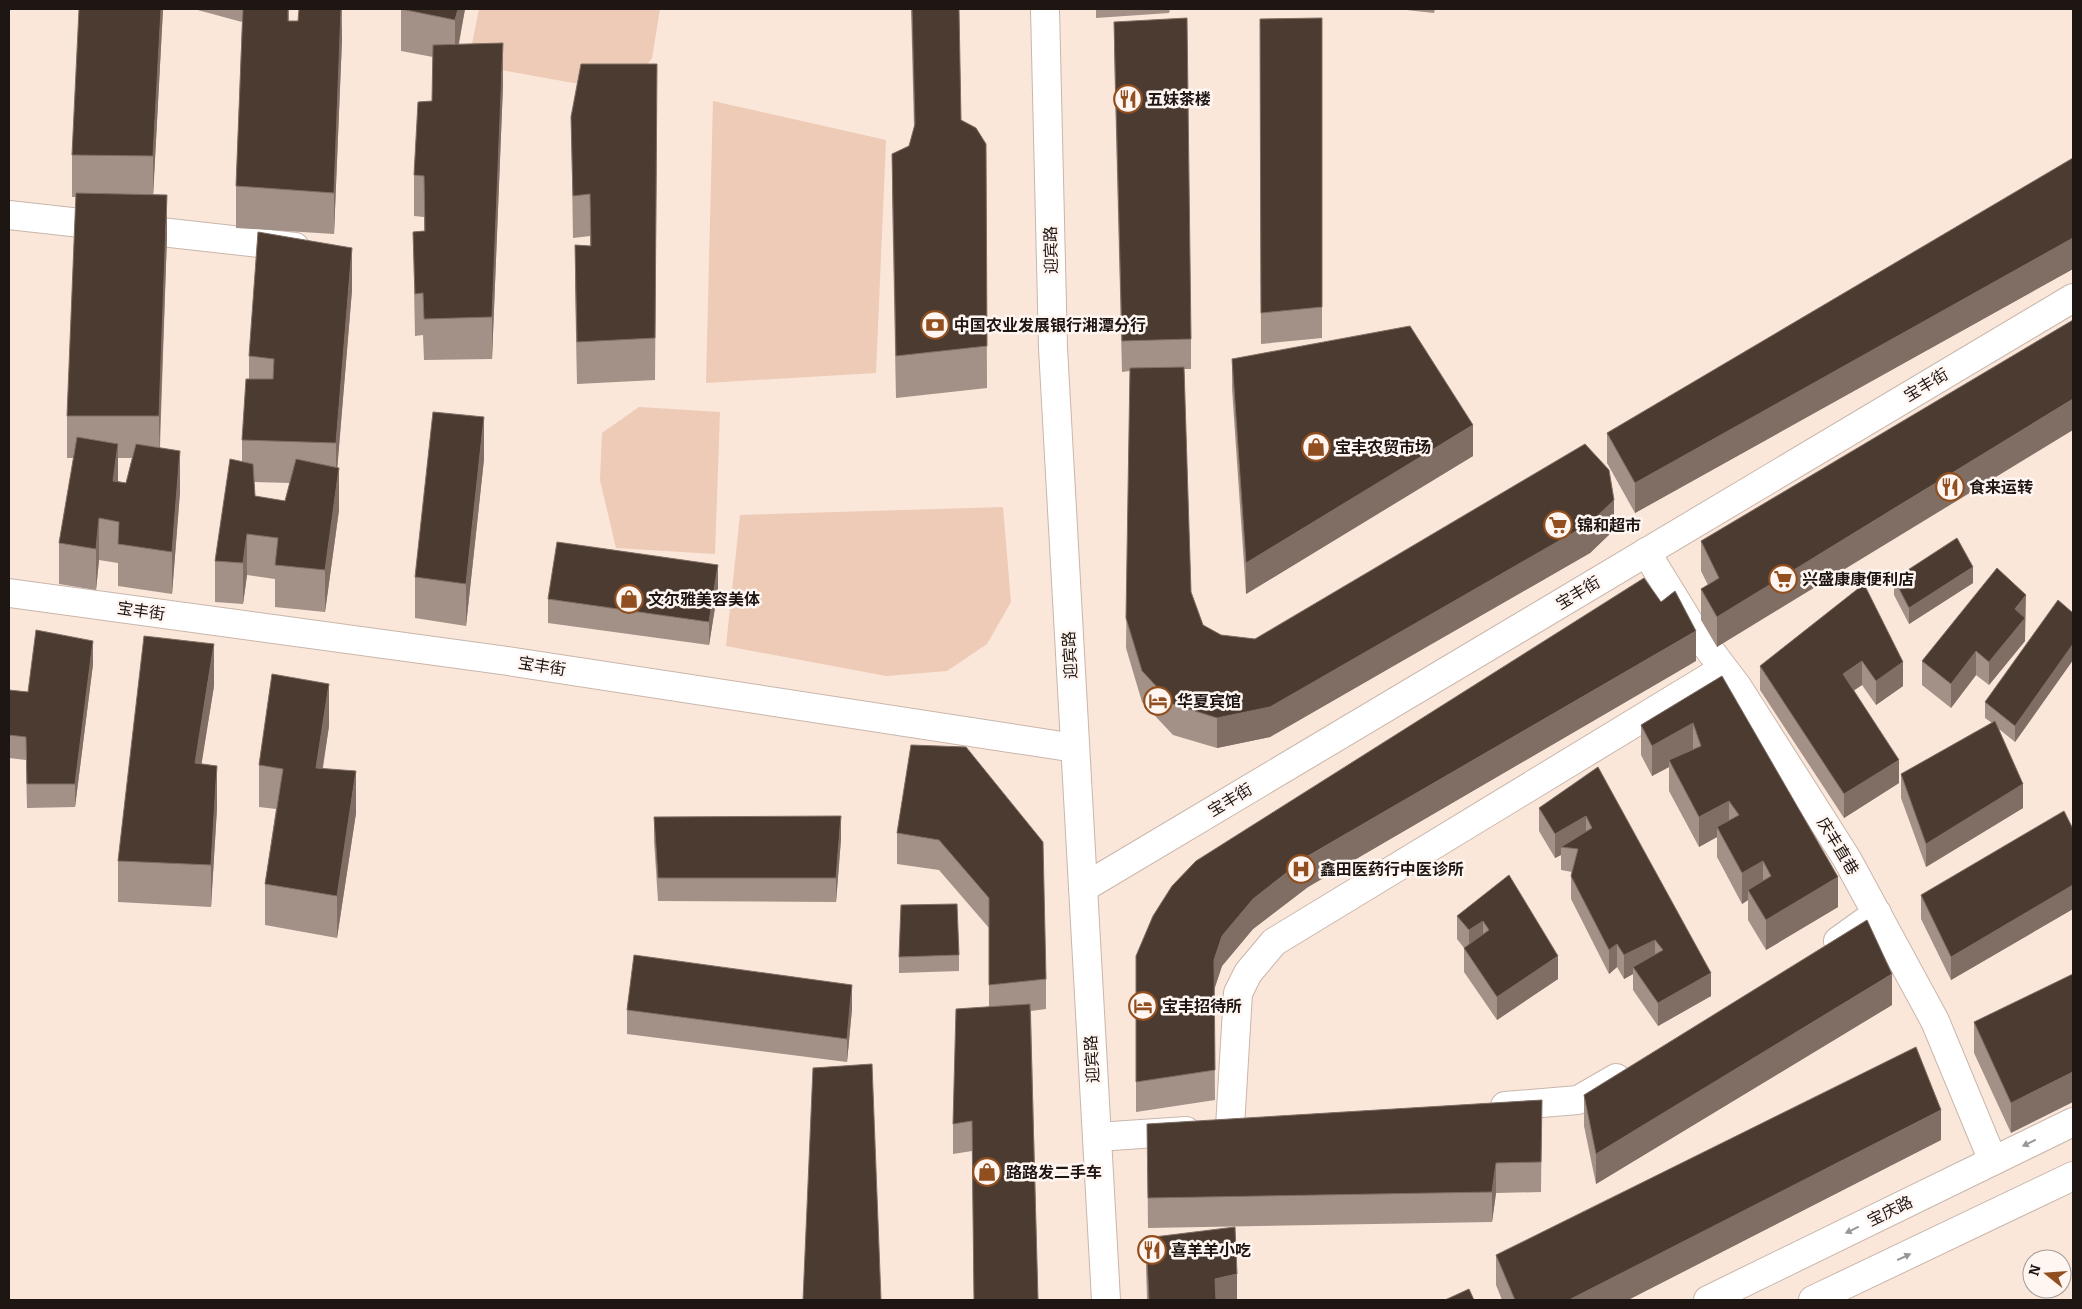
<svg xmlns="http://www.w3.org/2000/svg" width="2082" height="1309" font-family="Bitter,'Noto Sans SC',serif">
  <rect width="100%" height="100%" fill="#fbe6da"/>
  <g fill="#edcbb6">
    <polygon points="479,9 660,9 652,58 636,80 607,89 468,64"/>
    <polygon points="713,101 886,140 876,373 706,383"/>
    <polygon points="639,407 720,412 715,554 616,548 600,480 602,433"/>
    <polygon points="1003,507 1011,602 987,644 947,671 886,676 726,646 740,515"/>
  </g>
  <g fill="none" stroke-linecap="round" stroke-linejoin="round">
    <defs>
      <g id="minor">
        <polyline points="1045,9 1053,348 1106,1300"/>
        <polyline points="9,215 295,247"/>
        <polyline points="1646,552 1692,627 1737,686 1847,859 1935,1021 1993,1161"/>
        <polyline points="9,593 508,661 1075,748"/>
        <polyline points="1083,888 2073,298"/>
        <polyline points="1838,941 1877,913"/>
        <polyline points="1505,1106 1578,1100 1616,1078"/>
        <polyline points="1230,1127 1238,993 1248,973 1274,942 1723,669"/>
        <polyline points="1097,1137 1186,1131"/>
        <polyline points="1708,1300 2073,1122"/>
        <polyline points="1813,1300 2073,1176"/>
      </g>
    </defs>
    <use href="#minor" stroke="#c9b6aa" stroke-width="30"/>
    <use href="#minor" stroke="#fff" stroke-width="28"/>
  </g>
  <g fill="#a39086" fill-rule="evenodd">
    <path d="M 163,9 L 153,194 L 167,236 L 160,447 L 180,492 L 172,594 L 118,586 L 118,563 L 99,560 L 96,590 L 59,584 L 59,543 L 74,458 L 67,458 L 67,416 L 76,197 L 72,197 L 72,155 ZM 118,458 L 132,458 L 126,483 L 118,481 Z"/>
    <polygon points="194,9 289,9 289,21 298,21 342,9 342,39 334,234 236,228 236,186 242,22"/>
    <polygon points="401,9 465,9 459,44 503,85 492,359 424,360 423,335 415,336 413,232 424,231 424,217 414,216 414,175 432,101 433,57 401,51"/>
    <polygon points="911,9 959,9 961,120 986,144 987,388 896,398 892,195 892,154 909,146 914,128"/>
    <polygon points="1096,9 1170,9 1169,13 1096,18"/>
    <polygon points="1397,9 1435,9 1434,13"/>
    <polygon points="1322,18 1322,338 1261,344 1260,49"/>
    <polygon points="1114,22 1191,339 1191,369 1184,369 1191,592 1203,625 1221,635 1255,639 1614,530 1590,553 1270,737 1217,748 1173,735 1142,702 1126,648 1130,371 1122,372 1114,53"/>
    <polygon points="657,106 655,380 577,384 575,287 575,245 590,246 590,236 573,238 571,117"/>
    <polygon points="2073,158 2073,269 1635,513 1607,463 1607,433"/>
    <path d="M 352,290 L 337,468 L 339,510 L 325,612 L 275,607 L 275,579 L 247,575 L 243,604 L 215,602 L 215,561 L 242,461 L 242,440 L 249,379 L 249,356 ZM 254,482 L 290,483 L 285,501 L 255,496 Z"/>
    <polygon points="2073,320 1717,647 1701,620 1701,589 1708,585 1701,571 1701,541"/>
    <polygon points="1232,359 1473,456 1246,594 1232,389"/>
    <polygon points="484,459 466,626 415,618 415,577"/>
    <polygon points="1894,579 1973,583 1909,624 1894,595"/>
    <polygon points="1864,584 1903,686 1876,705 1862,685 1854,690 1899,783 1844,818 1760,690 1760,666"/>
    <polygon points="718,589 709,645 548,623 548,599"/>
    <polygon points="2073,613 2073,660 2015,742 1999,729 2023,808 1926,867 1901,798 1901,774 1992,723 1985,718 1985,702"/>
    <polygon points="2026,619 2025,620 2025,641 1989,685 1976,675 1951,708 1922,685 1922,661"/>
    <polygon points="1696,661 1308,887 1253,929 1222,966 1214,990 1215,1100 1136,1112 1136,956"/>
    <polygon points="93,664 75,807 27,808 26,760 9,758 9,690 28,692"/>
    <polygon points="1722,676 1838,907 1766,950 1748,920 1748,900 1742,904 1717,857 1717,837 1699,847 1669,791 1669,767 1652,776 1641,755 1641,725"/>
    <polygon points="214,686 201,764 217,808 211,907 118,902 118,861"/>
    <polygon points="329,726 323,768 356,813 337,938 265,925 265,884 276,809 259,807 259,765"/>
    <polygon points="911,745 1046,979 1046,1009 1031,1011 1038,1300 974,1300 972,1151 953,1154 953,1124 989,1007 989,928 939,870 897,864 897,833"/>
    <polygon points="1598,767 1711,996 1658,1026 1633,990 1633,974 1624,979 1617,967 1609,974 1571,899 1571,876 1572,872 1561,870 1561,855 1555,858 1539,831 1539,808"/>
    <polygon points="654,817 841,839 836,902 658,901 654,840"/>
    <polygon points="2073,829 2073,909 1951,980 1921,919 1921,895"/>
    <polygon points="1509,875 1558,979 1497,1020 1464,972 1464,948 1457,939 1457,916"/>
    <polygon points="959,955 959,971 899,973 899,957"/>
    <polygon points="2073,974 2011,1133 1974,1053 1974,1022"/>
    <polygon points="1892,1005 1596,1184 1584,1126 1584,1095"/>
    <polygon points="852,1009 847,1062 627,1034 627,1010"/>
    <polygon points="1542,1100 1541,1192 1496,1193 1492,1222 1148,1228 1147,1124"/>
    <polygon points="1941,1140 1628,1300 1502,1300 1496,1285 1496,1255"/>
    <polygon points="1146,1238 1237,1300 1147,1300 1146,1268"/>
  </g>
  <g fill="#806e64">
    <polygon points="161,9 163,9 153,198 153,156"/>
    <polygon points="341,9 342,39 334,234 334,193"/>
    <polygon points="458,9 465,9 455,62 455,20"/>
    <polygon points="503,43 503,85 492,359 492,317"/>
    <polygon points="167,195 167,236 159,458 159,416"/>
    <polygon points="2073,238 2073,269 1635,513 1635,483"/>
    <polygon points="352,248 352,290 336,484 336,443"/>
    <polygon points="2073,399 2073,430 1717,647 1717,617"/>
    <polygon points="484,417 484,459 466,626 466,584"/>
    <polygon points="1473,425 1473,456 1246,594 1246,563"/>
    <polygon points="118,444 118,485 113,522 113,481"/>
    <polygon points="180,451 180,492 172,594 172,552"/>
    <polygon points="339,468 339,510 325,612 325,570"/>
    <polygon points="1614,500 1614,530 1590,553 1270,737 1217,748 1217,718"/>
    <polygon points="99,518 99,560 96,590 96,549"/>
    <polygon points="247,534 247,575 243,604 243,563"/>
    <polygon points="718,565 718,589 709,645 709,622"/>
    <polygon points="1973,567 1973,583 1909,624 1909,608"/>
    <polygon points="2026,595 2025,641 1989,685 1989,662 2015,609"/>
    <polygon points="1696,631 1696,661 1308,887 1253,929 1222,966 1214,990 1214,960 1222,936 1253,899 1308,856"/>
    <polygon points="93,641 93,664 75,807 75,784"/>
    <polygon points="214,644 214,686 195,805 195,763"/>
    <polygon points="2073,644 2073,660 2015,742 2015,726"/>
    <polygon points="1976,651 1976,675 1951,708 1951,684"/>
    <polygon points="1862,661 1862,685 1843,698 1843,674"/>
    <polygon points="1903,662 1903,686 1876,705 1876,681"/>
    <polygon points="329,684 329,726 316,809 316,768"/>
    <polygon points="1693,723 1693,754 1669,760 1669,767 1652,776 1652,746"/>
    <polygon points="1899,760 1899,783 1844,818 1844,794"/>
    <polygon points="217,766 217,808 211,907 211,865"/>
    <polygon points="356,771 356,813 337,938 337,896"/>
    <polygon points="2023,784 2023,808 1926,867 1926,844"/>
    <polygon points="1729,801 1729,831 1717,827 1717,837 1699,847 1699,817"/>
    <polygon points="841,816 841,839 836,902 836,878"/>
    <polygon points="1586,816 1586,839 1561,847 1561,855 1555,858 1555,834"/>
    <polygon points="1763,861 1763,891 1748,890 1748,900 1742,904 1742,873"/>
    <polygon points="1838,877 1838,907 1766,950 1766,920"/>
    <polygon points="2073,885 2073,909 1951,980 1951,957"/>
    <polygon points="1483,921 1483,944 1469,954 1469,930"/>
    <polygon points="1655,940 1655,963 1633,967 1633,974 1624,979 1624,955"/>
    <polygon points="1617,944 1617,967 1609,974 1609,950"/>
    <polygon points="1558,956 1558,979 1497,1020 1497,997"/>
    <polygon points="1711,973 1711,996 1658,1026 1658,1003"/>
    <polygon points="1892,974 1892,1005 1596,1184 1596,1154"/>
    <polygon points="852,985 852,1009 847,1062 847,1039"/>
    <polygon points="2073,1072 2073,1102 2011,1133 2011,1103"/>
    <polygon points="1941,1110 1941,1140 1628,1300 1569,1300"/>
    <polygon points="1496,1163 1496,1193 1492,1222 1492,1192"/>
    <polygon points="1237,1274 1237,1300 1215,1300 1215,1279"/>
  </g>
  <g fill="#4b3b31" stroke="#806e64">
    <polygon points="79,9 161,9 153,156 72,155"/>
    <polygon points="243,9 288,9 288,21 298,21 299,9 341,9 334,193 236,186"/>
    <polygon points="401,9 458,9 455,20"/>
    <polygon points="912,9 959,9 961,120 976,128 986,144 987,346 896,356 892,154 909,146 915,124"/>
    <polygon points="1187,18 1191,339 1122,341 1114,22"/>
    <polygon points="1322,18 1322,307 1261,313 1260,19"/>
    <polygon points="503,43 492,317 424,319 423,293 415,294 413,232 425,231 424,176 414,175 418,102 432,101 433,45"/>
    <polygon points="581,64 657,64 655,338 577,342 575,245 591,246 590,194 573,196 571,117"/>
    <polygon points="2073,158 2073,238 1635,483 1607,433"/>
    <polygon points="76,193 167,195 159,416 67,416"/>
    <polygon points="258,232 352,248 336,443 242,440 246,379 273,379 274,359 249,356"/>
    <polygon points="2073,320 2073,399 1717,617 1701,589 1719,578 1701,541"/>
    <polygon points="1410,326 1473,425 1246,563 1232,359"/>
    <polygon points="1184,367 1191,592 1203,625 1221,635 1255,639 1585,444 1609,470 1614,500 1590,523 1270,707 1217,718 1173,704 1142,671 1126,618 1130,368"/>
    <polygon points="433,412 484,417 466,584 415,577"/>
    <polygon points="77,437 118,444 113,481 126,483 136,444 180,451 172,552 118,544 119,522 99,518 96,549 59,543"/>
    <polygon points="230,459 253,464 255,496 285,501 296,459 339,468 325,570 275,565 278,538 247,534 243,563 215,561"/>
    <polygon points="1957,538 1973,567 1909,608 1894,579"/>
    <polygon points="557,542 718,565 709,622 548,599"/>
    <polygon points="1997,568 2026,595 2015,609 2025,618 1989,662 1976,651 1951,684 1922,661"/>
    <polygon points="1644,578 1661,602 1675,591 1696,631 1308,856 1253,899 1222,936 1214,960 1215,1070 1136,1082 1136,956 1153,916 1172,886 1196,861"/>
    <polygon points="1864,584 1903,662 1876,681 1862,661 1843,674 1899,760 1844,794 1760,666"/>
    <polygon points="2058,600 2073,613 2073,644 2015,726 1985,702"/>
    <polygon points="36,630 93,641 75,784 27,784 26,737 9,735 9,690 28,692"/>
    <polygon points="144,636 214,644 195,763 217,766 211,865 118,861"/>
    <polygon points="272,674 329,684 316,768 356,771 337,896 265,884 283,769 259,765"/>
    <polygon points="1722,676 1838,877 1766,920 1748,890 1771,876 1763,861 1742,873 1717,827 1739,815 1729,801 1699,817 1669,760 1701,746 1693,723 1652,746 1641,725"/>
    <polygon points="1995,721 2023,784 1926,844 1901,774"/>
    <polygon points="911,745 966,747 1043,842 1046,979 989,985 989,898 939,840 897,833"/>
    <polygon points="1598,767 1711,973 1658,1003 1633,967 1663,950 1655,940 1624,955 1617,944 1609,950 1571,876 1578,849 1561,847 1592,828 1586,816 1555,834 1539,808"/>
    <polygon points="2064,811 2073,829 2073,885 1951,957 1921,895"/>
    <polygon points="841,816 836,878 658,878 654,817"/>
    <polygon points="1509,875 1558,956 1497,997 1464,948 1489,930 1483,921 1469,930 1457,916"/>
    <polygon points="957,904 959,955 899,957 901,905"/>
    <polygon points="1867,920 1892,974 1596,1154 1584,1095"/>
    <polygon points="634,955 852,985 847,1039 627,1010"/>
    <polygon points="2073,974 2073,1072 2011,1103 1974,1022"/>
    <polygon points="1030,1004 1038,1300 974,1300 972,1121 953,1124 956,1009"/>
    <polygon points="1916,1047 1941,1110 1569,1300 1515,1300 1496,1255"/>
    <polygon points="872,1064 881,1300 803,1300 813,1068"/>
    <polygon points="1542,1100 1541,1162 1496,1163 1492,1192 1148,1198 1147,1124"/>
    <polygon points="1235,1227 1237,1274 1215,1279 1216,1300 1149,1300 1146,1238"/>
    <polygon points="1469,1289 1474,1300 1445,1300"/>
  </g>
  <defs><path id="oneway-solid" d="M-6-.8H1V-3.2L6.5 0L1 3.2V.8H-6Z" transform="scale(1.25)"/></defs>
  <g fill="#9a9694">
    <use href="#oneway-solid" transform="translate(2029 1143) rotate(154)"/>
    <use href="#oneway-solid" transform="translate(1852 1230) rotate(154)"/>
    <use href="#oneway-solid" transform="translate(1904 1257) rotate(-25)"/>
  </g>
  <defs>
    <symbol id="restaurant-ring" viewBox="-11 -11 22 22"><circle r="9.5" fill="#fff6f2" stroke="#914e1e" stroke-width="1.5"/><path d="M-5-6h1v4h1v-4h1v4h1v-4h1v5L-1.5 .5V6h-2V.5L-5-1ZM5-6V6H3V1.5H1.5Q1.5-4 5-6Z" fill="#914e1e"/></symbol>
    <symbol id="bank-ring" viewBox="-11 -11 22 22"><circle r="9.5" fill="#fff6f2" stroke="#914e1e" stroke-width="1.5"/><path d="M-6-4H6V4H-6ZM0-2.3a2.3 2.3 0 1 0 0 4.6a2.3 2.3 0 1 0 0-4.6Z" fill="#914e1e"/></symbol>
    <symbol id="shop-ring" viewBox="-11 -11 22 22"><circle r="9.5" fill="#fff6f2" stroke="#914e1e" stroke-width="1.5"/><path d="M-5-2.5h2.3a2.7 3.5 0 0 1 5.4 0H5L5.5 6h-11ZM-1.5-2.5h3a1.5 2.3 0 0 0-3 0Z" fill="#914e1e"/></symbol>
    <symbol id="supermarket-ring" viewBox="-11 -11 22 22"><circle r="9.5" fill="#fff6f2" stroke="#914e1e" stroke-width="1.5"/><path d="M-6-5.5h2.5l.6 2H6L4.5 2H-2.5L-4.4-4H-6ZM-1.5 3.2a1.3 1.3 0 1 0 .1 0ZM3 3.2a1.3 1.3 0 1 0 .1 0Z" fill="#914e1e"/></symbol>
    <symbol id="hotel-ring" viewBox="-11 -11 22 22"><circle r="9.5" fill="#fff6f2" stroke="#914e1e" stroke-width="1.5"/><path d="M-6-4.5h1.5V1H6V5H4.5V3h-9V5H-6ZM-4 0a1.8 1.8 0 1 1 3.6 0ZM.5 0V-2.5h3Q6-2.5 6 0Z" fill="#914e1e"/></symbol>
    <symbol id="hospital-ring" viewBox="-11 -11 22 22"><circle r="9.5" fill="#fff6f2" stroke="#914e1e" stroke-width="1.5"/><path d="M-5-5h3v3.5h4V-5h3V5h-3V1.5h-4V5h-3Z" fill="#914e1e"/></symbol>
  </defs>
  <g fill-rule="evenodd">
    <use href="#restaurant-ring" x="1112" y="83" width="32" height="32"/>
    <use href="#bank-ring" x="919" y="309" width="32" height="32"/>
    <use href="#shop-ring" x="1300" y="431" width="32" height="32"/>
    <use href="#restaurant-ring" x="1934" y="471" width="32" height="32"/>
    <use href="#supermarket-ring" x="1542" y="509" width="32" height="32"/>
    <use href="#supermarket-ring" x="1767" y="563" width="32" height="32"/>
    <use href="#shop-ring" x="613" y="583" width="32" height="32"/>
    <use href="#hotel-ring" x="1142" y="685" width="32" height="32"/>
    <use href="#hospital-ring" x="1285" y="853" width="32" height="32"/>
    <use href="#hotel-ring" x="1127" y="990" width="32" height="32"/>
    <use href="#shop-ring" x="971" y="1156" width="32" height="32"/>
    <use href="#restaurant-ring" x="1136" y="1234" width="32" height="32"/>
  </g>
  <g text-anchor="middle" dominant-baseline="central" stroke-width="5" stroke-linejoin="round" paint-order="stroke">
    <g font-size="16" font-weight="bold" fill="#1e1612" stroke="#fff6f2" text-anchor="start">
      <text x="1147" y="99">五妹茶楼</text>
      <text x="954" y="325">中国农业发展银行湘潭分行</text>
      <text x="1335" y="447">宝丰农贸市场</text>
      <text x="1969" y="487">食来运转</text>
      <text x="1577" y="525">锦和超市</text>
      <text x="1802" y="579">兴盛康康便利店</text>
      <text x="648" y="599">文尔雅美容美体</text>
      <text x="1177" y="701">华夏宾馆</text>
      <text x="1320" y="869">鑫田医药行中医诊所</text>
      <text x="1162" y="1006">宝丰招待所</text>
      <text x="1006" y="1172">路路发二手车</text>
      <text x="1171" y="1250">喜羊羊小吃</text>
    </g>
    <g font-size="16" fill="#1e1612" stroke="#fff6f2">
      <text transform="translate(1051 250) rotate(-91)">迎宾路</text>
      <text transform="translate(1926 385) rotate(-31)">宝丰街</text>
      <text transform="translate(1578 593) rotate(-31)">宝丰街</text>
      <text transform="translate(141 611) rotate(8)">宝丰街</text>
      <text transform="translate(1070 655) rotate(-93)">迎宾路</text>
      <text transform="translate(542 666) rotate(9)">宝丰街</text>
      <text transform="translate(1230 800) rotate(-31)">宝丰街</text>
      <text transform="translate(1838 846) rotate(59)">庆丰直巷</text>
      <text transform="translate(1092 1059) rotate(-93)">迎宾路</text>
      <text transform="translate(1890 1211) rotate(-26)">宝庆路</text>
    </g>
  </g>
  <rect width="2082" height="1309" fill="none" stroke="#1e1612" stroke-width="20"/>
  <g transform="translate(2047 1274) rotate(287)"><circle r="24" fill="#fff6f2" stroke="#a59c98"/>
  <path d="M0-4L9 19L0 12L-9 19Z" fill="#914e1e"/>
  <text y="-8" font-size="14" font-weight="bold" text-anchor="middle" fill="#1e1612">N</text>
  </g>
</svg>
